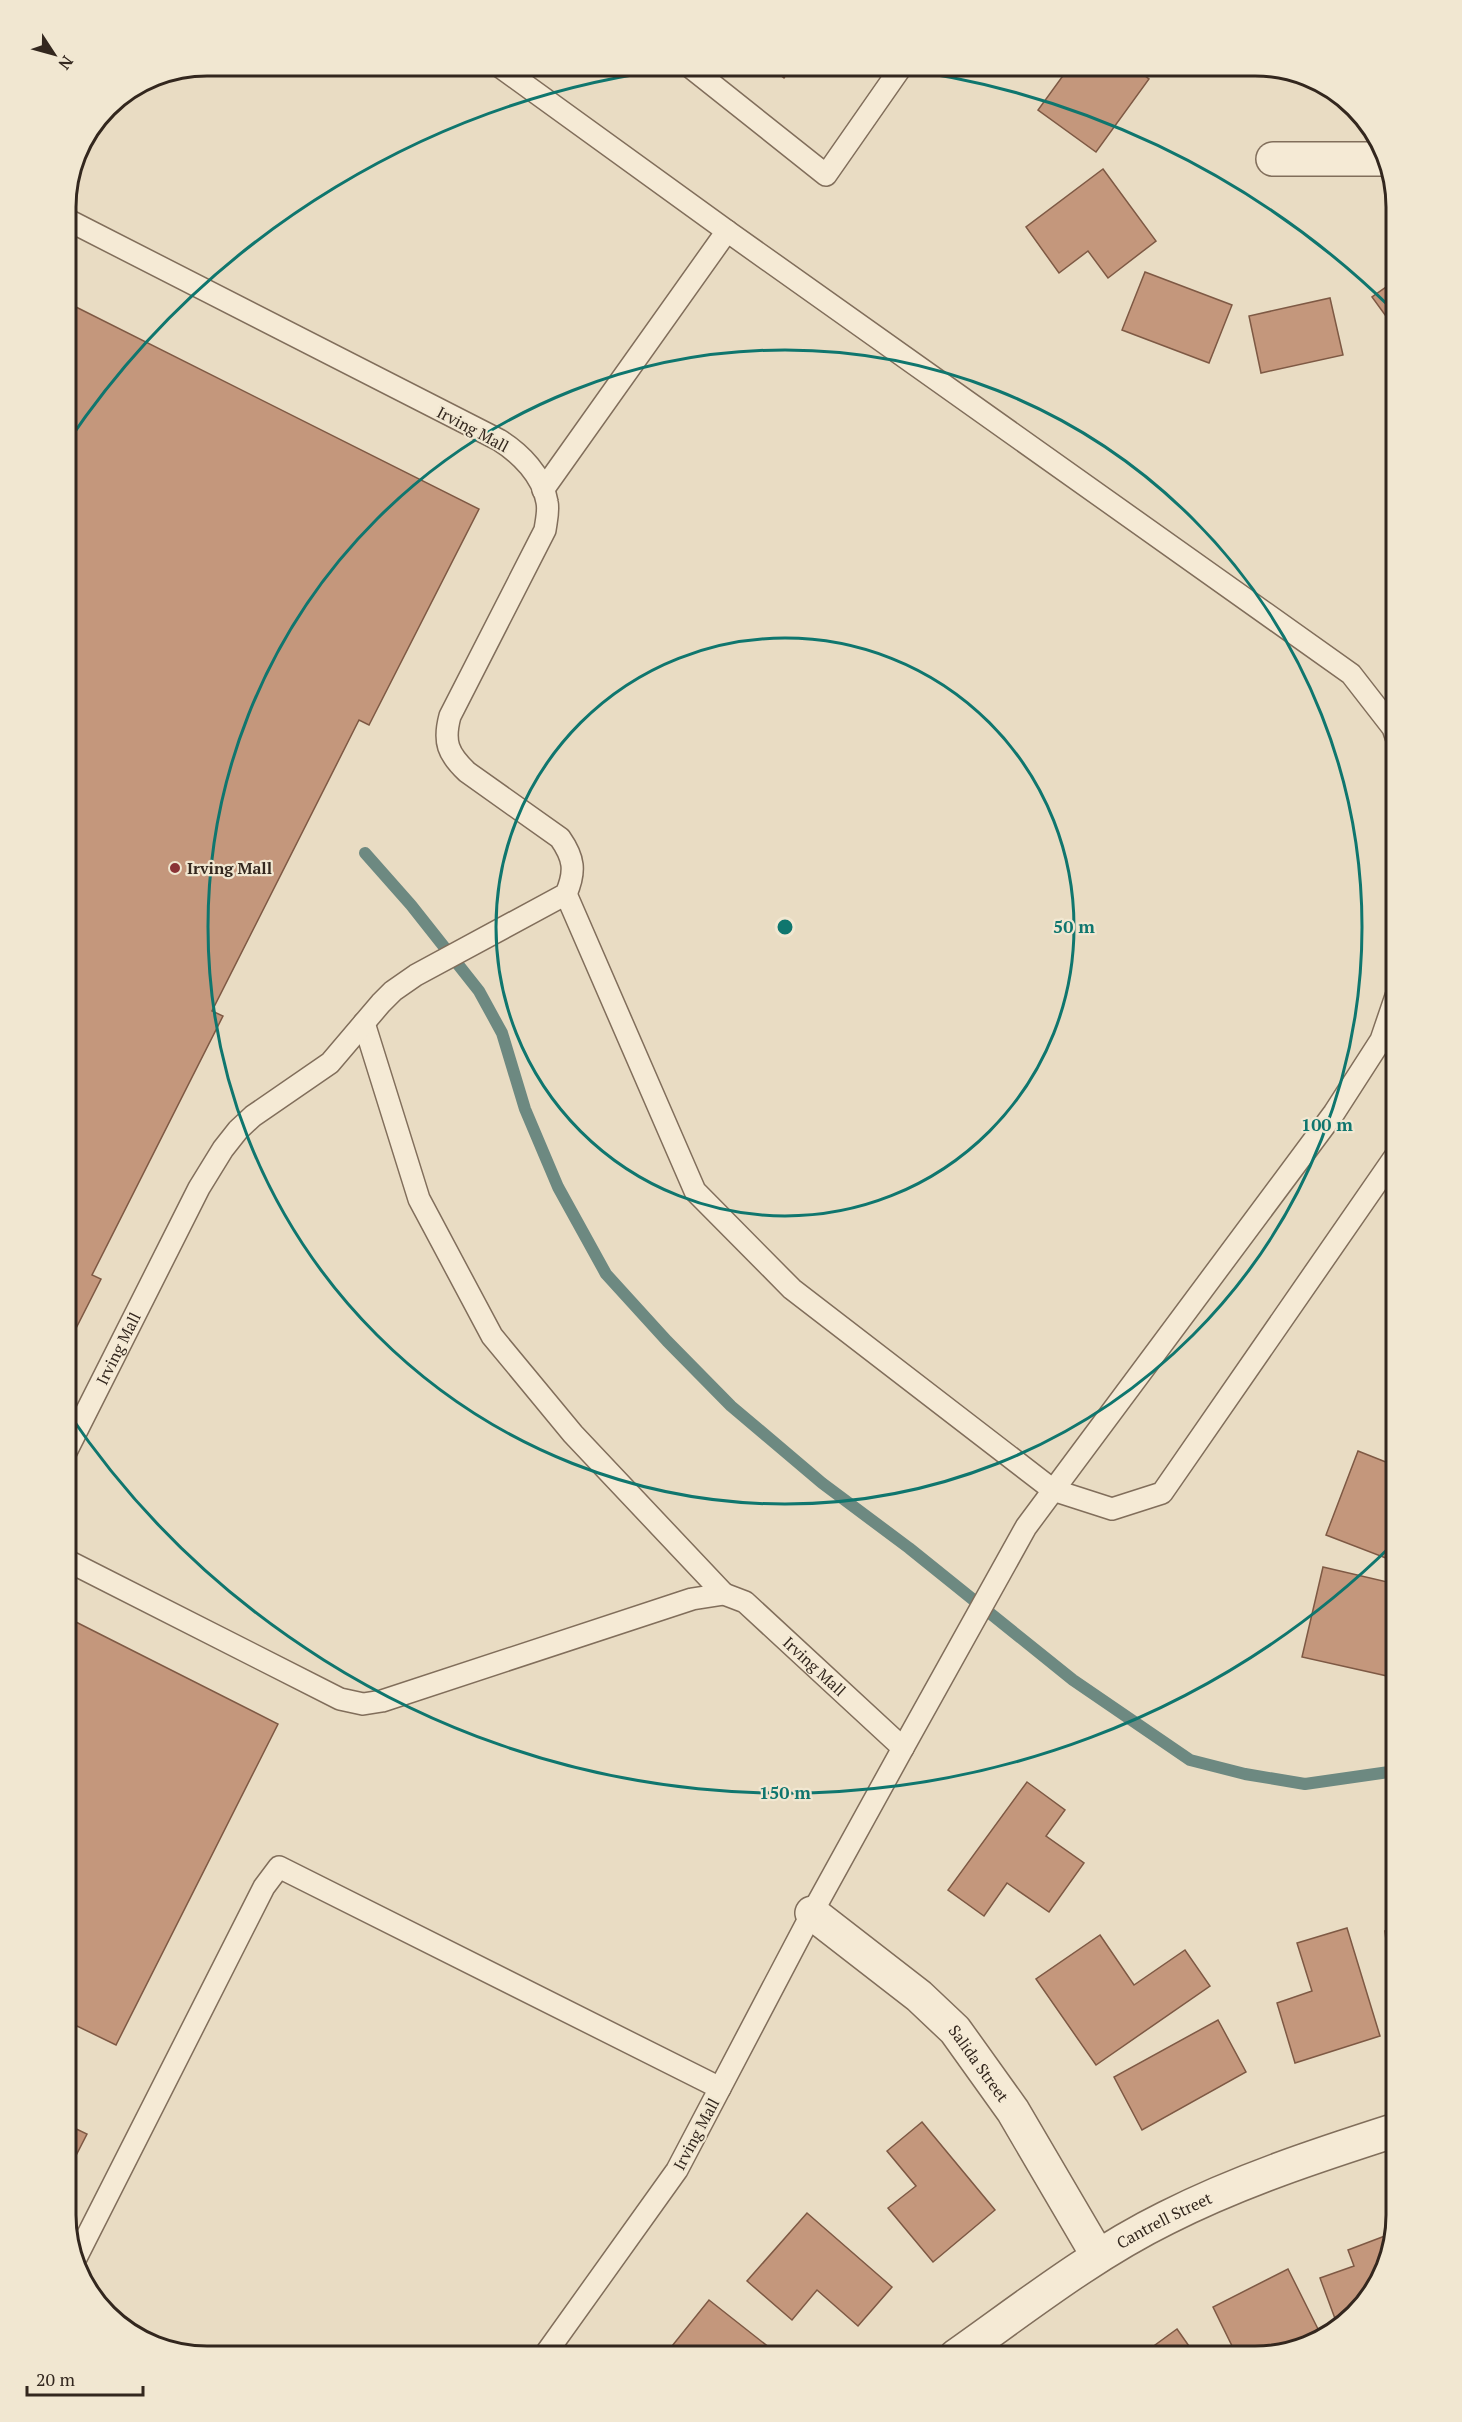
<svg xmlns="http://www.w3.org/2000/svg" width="1462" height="2422" font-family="'PT Serif',serif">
  <rect width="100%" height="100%" fill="#e9dcc3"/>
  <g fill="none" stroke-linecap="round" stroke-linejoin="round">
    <polyline stroke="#6d8981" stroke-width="12" points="365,853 411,905 479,991 502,1033 525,1109 558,1187 606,1274 667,1341 731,1406 822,1483 909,1548 1073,1680 1190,1760 1245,1774 1305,1784 1396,1771"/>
  </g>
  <g fill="#c4977c" stroke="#7e5944" stroke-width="1.5">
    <polygon points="768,66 792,66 784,78"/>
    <polygon points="1070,66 1132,66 1149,79 1096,152 1038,110"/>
    <polygon points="1103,169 1156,241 1108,278 1088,251 1059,273 1026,227"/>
    <polygon points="1145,272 1232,305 1209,363 1122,330"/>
    <polygon points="1396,280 1396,330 1372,297"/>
    <polygon points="1330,298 1343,355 1261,373 1249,316"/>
    <polygon points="66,302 479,509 369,725 359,720 212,1011 223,1016 92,1275 101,1279 66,1348"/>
    <polygon points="1358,1451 1396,1466 1396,1562 1326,1535"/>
    <polygon points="1323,1567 1396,1584 1396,1678 1302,1657"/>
    <polygon points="66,1617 278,1724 116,2045 77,2026 66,2047"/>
    <polygon points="1027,1782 1065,1810 1046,1836 1084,1863 1049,1912 1007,1883 984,1916 948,1890"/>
    <polygon points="1347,1928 1380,2036 1295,2063 1277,2003 1312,1991 1297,1943"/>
    <polygon points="1396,1930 1396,2025 1395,2025 1385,1931"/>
    <polygon points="1100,1935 1134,1985 1185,1950 1210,1986 1096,2065 1036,1979"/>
    <polygon points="1218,2020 1246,2072 1142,2130 1114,2077"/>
    <polygon points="922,2122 995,2210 933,2262 888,2208 916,2186 887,2151"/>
    <polygon points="66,2124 87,2134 66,2175"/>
    <polygon points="807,2213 892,2287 858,2326 817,2290 792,2320 747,2281"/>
    <polygon points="1390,2234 1372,2293 1337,2324 1320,2278 1354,2266 1348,2250"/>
    <polygon points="1288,2269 1322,2337 1317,2342 1278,2351 1275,2346 1255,2356 1237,2356 1213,2307"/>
    <polygon points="709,2300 780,2356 664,2356"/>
    <polygon points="1177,2329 1196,2356 1140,2356"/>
  </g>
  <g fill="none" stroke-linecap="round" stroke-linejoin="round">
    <defs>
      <g id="service">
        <polyline points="499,66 727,231"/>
        <polyline points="689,66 826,175 902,66"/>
        <polyline points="543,490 727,231 1351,674 1393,728 1396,737"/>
        <polyline points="566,894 695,1191 792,1289 1053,1490 1112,1509 1162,1493 1396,1155"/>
        <polyline points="364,1023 419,1199 492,1336 573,1434 724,1594"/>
        <path id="s1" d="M 66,1452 L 199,1188 L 223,1149 L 238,1130 L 253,1116 L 330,1063 L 381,1003 L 393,991 L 416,975 L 566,894 C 576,871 574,858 560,838 L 467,772 C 448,754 443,742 450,716 L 545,530 C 546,522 549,511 547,502 C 543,476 520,453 499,440 L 66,219"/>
        <path id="s2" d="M 66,1560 L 340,1699 L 363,1704 L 382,1701 L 692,1599 L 724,1594 L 745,1602 L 903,1748 L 812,1913 L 677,2170 L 544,2356"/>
        <polyline points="903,1748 1026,1527 1334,1113 1381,1040 1396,996"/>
        <polyline points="76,2258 264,1887 279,1867 720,2088"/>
      </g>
      <g id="minor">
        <polyline points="1273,159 1385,159"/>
        <path id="s3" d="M 812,1913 L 919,1996 L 955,2030 L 1013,2111 L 1098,2256"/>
        <path id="s4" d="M 956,2356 C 1024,2308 1091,2255 1166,2218 C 1239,2181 1318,2155 1396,2130"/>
      </g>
    </defs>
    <use href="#service" stroke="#816e5b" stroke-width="24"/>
    <use href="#minor" stroke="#816e5b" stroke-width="36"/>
    <use href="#service" stroke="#f5ead5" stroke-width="21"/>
    <use href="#minor" stroke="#f5ead5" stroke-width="33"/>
  </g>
  <g fill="none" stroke="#0f766e" stroke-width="3">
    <circle cx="785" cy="927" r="289"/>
    <circle cx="785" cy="927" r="577"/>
    <path d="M1392 1545A866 866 0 0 1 67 1411M67 443A866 866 0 0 1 687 67M883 67A866 866 0 0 1 1392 309"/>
  </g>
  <circle fill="#8a3235" stroke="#f1e7d1" stroke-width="2" cx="175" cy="868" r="6"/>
  <g text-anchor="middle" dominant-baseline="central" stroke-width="4.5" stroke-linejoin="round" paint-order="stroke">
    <g font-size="16" fill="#33271e" stroke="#f1e7d1">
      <text transform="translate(473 429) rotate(28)">Irving Mall</text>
      <text stroke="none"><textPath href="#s1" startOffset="116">Irving Mall</textPath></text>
      <text stroke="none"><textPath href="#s2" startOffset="826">Irving Mall</textPath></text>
      <text stroke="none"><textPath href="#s3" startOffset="226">Salida Street</textPath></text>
      <text transform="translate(696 2134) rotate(-62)">Irving Mall</text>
      <text stroke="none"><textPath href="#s4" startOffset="249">Cantrell Street</textPath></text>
    </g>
    <g font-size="16" font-weight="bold" fill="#33271e" stroke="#f1e7d1" text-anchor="start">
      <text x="187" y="868">Irving Mall</text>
    </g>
  </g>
  <path d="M0 0H1462V2422H0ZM207 76H1255A131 131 0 0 1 1386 207V2215A131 131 0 0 1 1255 2346H207A131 131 0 0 1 76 2215V207A131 131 0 0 1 207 76Z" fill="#f1e7d1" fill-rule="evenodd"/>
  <path fill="none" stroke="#33271e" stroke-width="3" d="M207 76H1255A131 131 0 0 1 1386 207V2215A131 131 0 0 1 1255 2346H207A131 131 0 0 1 76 2215V207A131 131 0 0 1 207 76Z"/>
  <circle cx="785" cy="927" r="9" fill="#0f766e" stroke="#f1e7d1" stroke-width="3"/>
  <g font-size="18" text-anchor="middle" font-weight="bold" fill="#0f766e" stroke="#f1e7d1" stroke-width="4.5" stroke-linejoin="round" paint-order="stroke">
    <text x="1074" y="933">50 m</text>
    <text x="1327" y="1131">100 m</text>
    <text x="785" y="1799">150 m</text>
  </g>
  <g transform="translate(54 54) rotate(126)" stroke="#f1e7d1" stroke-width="4.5" paint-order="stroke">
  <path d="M0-4.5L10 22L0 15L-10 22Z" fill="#33271e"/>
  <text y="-9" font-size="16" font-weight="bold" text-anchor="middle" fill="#33271e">N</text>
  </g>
  <path d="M27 2386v9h116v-9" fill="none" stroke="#33271e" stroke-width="3"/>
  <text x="36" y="2386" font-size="18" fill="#33271e" stroke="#f1e7d1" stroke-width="4.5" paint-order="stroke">20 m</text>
</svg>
